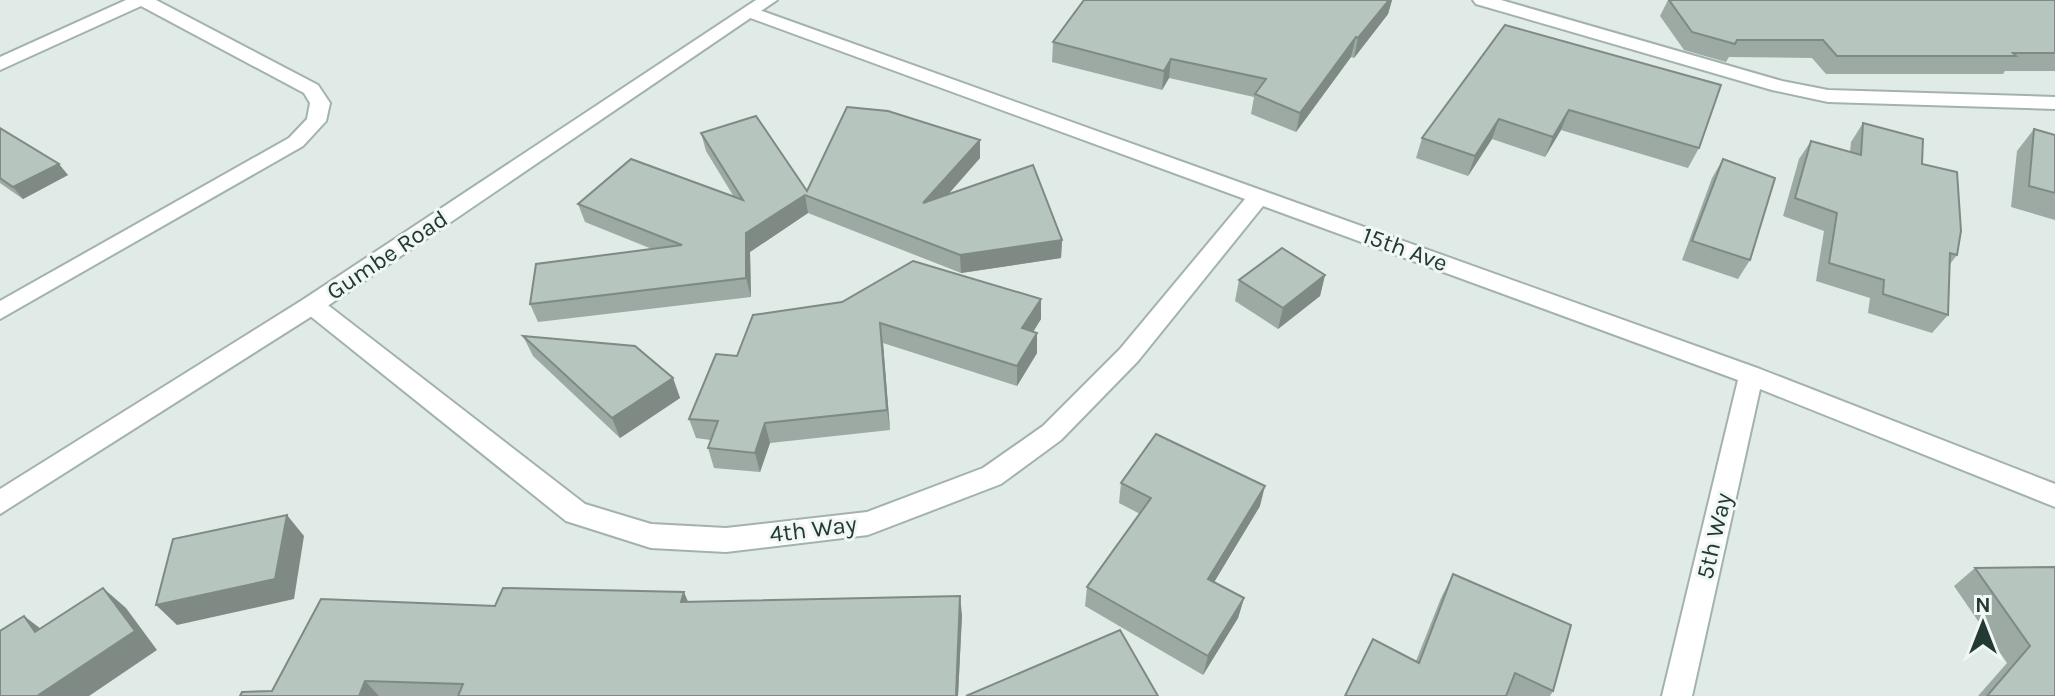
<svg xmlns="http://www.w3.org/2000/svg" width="2055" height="696" font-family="Karla,sans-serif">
  <rect width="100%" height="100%" fill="#e0eae6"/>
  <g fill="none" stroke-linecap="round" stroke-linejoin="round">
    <defs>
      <g id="minor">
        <polygon points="126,0 156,0 318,85 330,103 326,121 303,146 0,319 0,301 289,138 307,119 310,103 304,93 141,6 0,70 0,57"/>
        <polygon points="1473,0 1501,0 1782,81 1828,90 2055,97 2055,109 1828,102 1772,90 1476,4"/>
        <polygon points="751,7 1760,369 2055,484 2055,507 1760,389 1692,696 1662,696 1738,380 1263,206 1138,361 1061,440 1001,484 868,535 726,552 651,548 566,521 304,311 300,305 304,299 320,299 585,504 651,524 726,528 867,512 983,468 1043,426 1120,349 1245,199 745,16 742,12"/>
      </g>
      <polygon id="tertiary" points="756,0 777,0 320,311 0,514 0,489 304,299"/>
    </defs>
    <use href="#minor" stroke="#a3b2ad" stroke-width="4"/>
    <use href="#tertiary" stroke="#a3b2ad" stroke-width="4"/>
    <use href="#minor" fill="#fff" fill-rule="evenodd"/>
    <use href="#tertiary" fill="#fff" fill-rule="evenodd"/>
  </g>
  <g fill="#9da9a3">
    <polygon points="1084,0 1392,0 1388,14 1354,58 1351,57 1296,132 1251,114 1254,97 1169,78 1162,90 1052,62 1053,42"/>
    <polygon points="1668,0 2055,0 2055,71 2005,71 2003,74 1826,74 1812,58 1729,57 1726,62 1684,50 1660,16"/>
    <polygon points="1505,25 1699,148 1688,168 1561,130 1545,157 1492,139 1468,176 1416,158 1422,138"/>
    <polygon points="1863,123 1922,164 1957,255 1950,264 1948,315 1932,333 1868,313 1870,298 1816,281 1824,231 1783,216 1799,159 1811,141 1850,152 1851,142"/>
    <polygon points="0,128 68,175 23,199 0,183"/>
    <polygon points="2034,129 2055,135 2055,220 2011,207 2017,151"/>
    <polygon points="701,133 807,191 980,158 948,194 1062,240 1061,258 961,273 808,213 750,252 751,297 538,322 530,304 652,249 585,222 578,204 734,197 706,151"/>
    <polygon points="1723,159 1750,260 1738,279 1682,260 1712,178"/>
    <polygon points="1325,275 1320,296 1278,329 1235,301 1239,280"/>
    <polygon points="753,315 1041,319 1033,332 1037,333 1037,353 1017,386 883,343 890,430 770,443 760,472 714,468 708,448 711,440 696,438 689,419 737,356"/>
    <polygon points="523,336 673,378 680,398 620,438 533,356"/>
    <polygon points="1121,483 1260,506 1214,582 1244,598 1238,618 1203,675 1085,606 1087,587 1140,514 1119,503"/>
    <polygon points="2055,567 2055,696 1978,696 2007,663 1954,586 1975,568"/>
    <polygon points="1453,574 1553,691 1550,696 1345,696 1416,661 1441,598"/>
    <polygon points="688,602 962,615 958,696 240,696 272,691 495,606"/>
  </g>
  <g fill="#7f8a85">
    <polygon points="1389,0 1392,0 1388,14 1354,58 1358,38"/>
    <polygon points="1356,37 1351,57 1296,132 1300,113"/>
    <polygon points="1171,59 1169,78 1162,90 1164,71"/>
    <polygon points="1569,110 1561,130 1545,157 1553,137"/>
    <polygon points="1499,119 1492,139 1468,176 1475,156"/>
    <polygon points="980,140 980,158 925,221 923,203"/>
    <polygon points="59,164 68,175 23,199 13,187"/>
    <polygon points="805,195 808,213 750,252 751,297 746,278 746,233"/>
    <polygon points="1062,240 1061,258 961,273 960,255"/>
    <polygon points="1325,275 1320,296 1278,329 1283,308"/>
    <polygon points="1041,299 1041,319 1023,348 1022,328"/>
    <polygon points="880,323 883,343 890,430 887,410"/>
    <polygon points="1037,333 1037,353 1017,386 1017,366"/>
    <polygon points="673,378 680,398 620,438 612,418"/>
    <polygon points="765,423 770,443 760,472 755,453"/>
    <polygon points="1265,486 1260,506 1204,599 1208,579"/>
    <polygon points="287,515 304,536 294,599 177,625 156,605"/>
    <polygon points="103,588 126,608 157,650 89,696 37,696"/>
    <polygon points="684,592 692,611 681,602"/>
    <polygon points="960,596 962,615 958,696 956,696"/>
    <polygon points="1244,598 1238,618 1203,675 1208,656"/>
    <polygon points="24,616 49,635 35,632"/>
    <polygon points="365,681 379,696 359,696"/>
  </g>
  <g fill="#b6c5be" stroke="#7f8a85" stroke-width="2">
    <polygon points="1084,0 1389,0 1358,38 1356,37 1300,113 1255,94 1266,79 1171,59 1164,71 1053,42"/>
    <polygon points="1669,0 2055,0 2055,53 2013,53 2016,56 1837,56 1823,40 1737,40 1735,44 1692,32"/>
    <polygon points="1505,25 1721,85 1699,148 1569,110 1553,137 1499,119 1475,156 1422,138"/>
    <polygon points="847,107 888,111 980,140 923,203 1033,165 1062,240 960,255 805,195 746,233 746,278 530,304 536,264 682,245 578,204 631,159 743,200 701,133 756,116 807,191"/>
    <polygon points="1863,123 1923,139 1922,164 1957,172 1961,231 1957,255 1950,253 1948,315 1883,294 1884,280 1829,263 1837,213 1795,198 1811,141 1861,155"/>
    <polygon points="0,128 59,164 13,187 0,178"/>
    <polygon points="2034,129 2055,135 2055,193 2029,186"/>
    <polygon points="1723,159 1775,178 1750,260 1692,241"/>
    <polygon points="1282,248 1325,275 1283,308 1239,280"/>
    <polygon points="913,261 1041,299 1022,328 1037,333 1017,366 880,323 887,410 765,423 755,453 708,448 718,421 689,419 716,354 737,356 753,315 842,302"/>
    <polygon points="523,336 635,346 673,378 612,418"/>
    <polygon points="1156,434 1265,486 1208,579 1244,598 1208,656 1087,587 1151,498 1121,483"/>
    <polygon points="287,515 275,579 156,605 173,539"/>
    <polygon points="2055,567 2055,696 1987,696 2030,646 1975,568"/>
    <polygon points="1453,574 1571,625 1553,691 1515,673 1506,696 1345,696 1373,639 1419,663"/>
    <polygon points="103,588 135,631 37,696 0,696 0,631 24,616 35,632"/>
    <polygon points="503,588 684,592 681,602 960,596 956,696 458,696 463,684 365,681 359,696 240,696 242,692 272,691 321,599 495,606"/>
    <polygon points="1120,630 1158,696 966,696"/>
  </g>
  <g text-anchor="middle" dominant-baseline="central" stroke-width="6" stroke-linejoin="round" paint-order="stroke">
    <g font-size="24" fill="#223a33" stroke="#f1f7f4">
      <text transform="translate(1405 249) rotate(20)">15th Ave</text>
      <text transform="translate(387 255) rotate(-34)">Gumbe Road</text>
      <text transform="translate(813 529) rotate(-7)">4th Way</text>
      <text transform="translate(1714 536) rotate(-77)">5th Way</text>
    </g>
  </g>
  <g transform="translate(1983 624)" stroke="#f1f7f4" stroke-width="6" paint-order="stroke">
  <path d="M0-6L14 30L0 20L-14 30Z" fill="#223a33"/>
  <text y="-12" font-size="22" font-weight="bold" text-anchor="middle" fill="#223a33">N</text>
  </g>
</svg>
